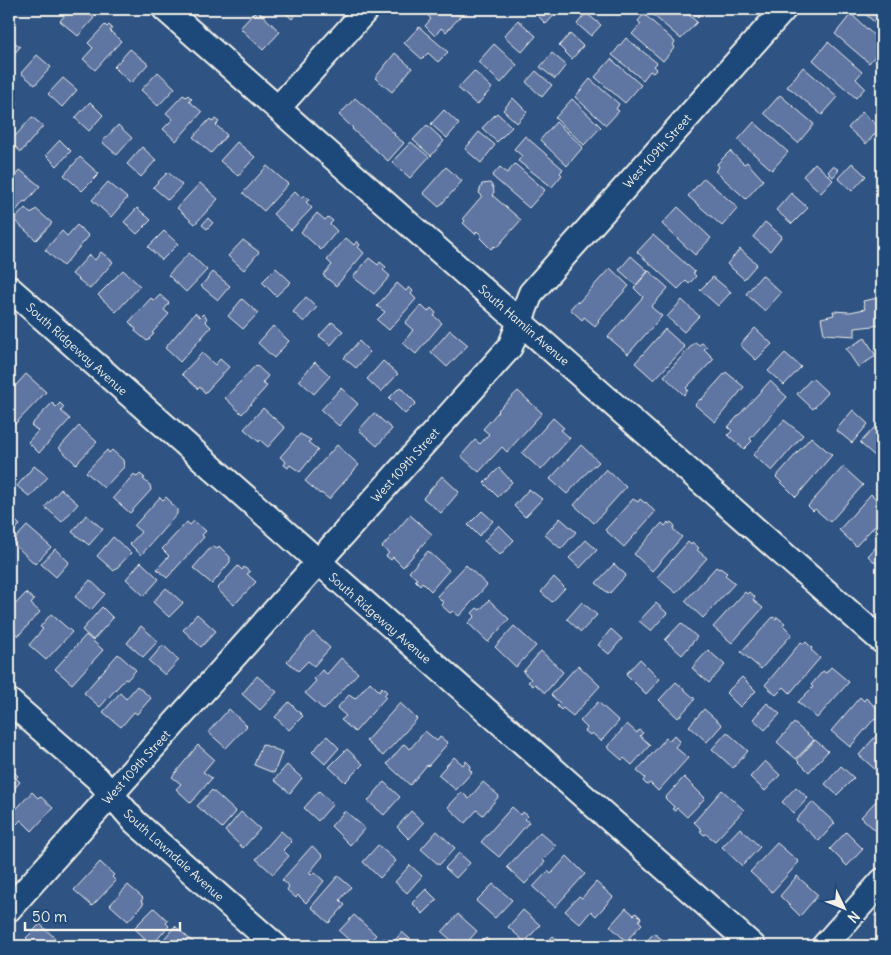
<svg xmlns="http://www.w3.org/2000/svg" width="891" height="955" font-family="Delius,sans-serif">
  <rect width="100%" height="100%" fill="#2f5484"/>
  <filter id="ink" filterUnits="userSpaceOnUse"><feTurbulence type="fractalNoise" baseFrequency=".02" numOctaves="2"/><feDisplacementMap in="SourceGraphic" scale="10" xChannelSelector="R" yChannelSelector="G"/><feConvolveMatrix kernelMatrix="1 2 1 2 8 2 1 2 1" color-interpolation-filters="sRGB"/></filter>
  <g filter="url(#ink)">
    <g fill="#5e74a2" stroke="#f4f1e8">
      <polygon points="70,9 84,9 94,18 78,36 60,21"/>
      <polygon points="281,9 300,9 292,19"/>
      <polygon points="435,9 452,9 460,17 446,32 441,28 435,36 425,26 431,19 428,16"/>
      <polygon points="531,9 557,9 559,10 546,24"/>
      <polygon points="646,9 682,9 697,22 681,39"/>
      <polygon points="689,9 704,9 698,17"/>
      <polygon points="860,9 882,9 882,29 863,12"/>
      <polygon points="257,10 280,32 263,50 240,28"/>
      <polygon points="586,13 601,25 591,36 577,24"/>
      <polygon points="644,14 675,42 673,45 675,47 663,61 632,34 641,24 638,21"/>
      <polygon points="851,14 882,43 882,48 869,63 835,34"/>
      <polygon points="518,20 536,36 522,52 504,36"/>
      <polygon points="105,25 107,27 109,25 112,28 110,31 121,41 95,70 83,59 93,48 88,43"/>
      <polygon points="419,27 448,52 438,62 428,53 422,59 404,43"/>
      <polygon points="570,34 583,46 572,59 559,46"/>
      <polygon points="9,37 20,47 9,59"/>
      <polygon points="626,38 657,63 654,66 657,69 653,73 650,71 643,80 612,55"/>
      <polygon points="828,42 862,72 856,79 865,88 856,98 813,60"/>
      <polygon points="494,44 517,65 501,83 478,62"/>
      <polygon points="130,49 148,64 131,83 114,67"/>
      <polygon points="395,53 412,68 392,92 375,78"/>
      <polygon points="552,53 566,65 555,79 540,67"/>
      <polygon points="37,55 51,67 35,85 21,73"/>
      <polygon points="611,59 641,85 625,103 595,77"/>
      <polygon points="803,67 838,97 822,115 792,90 787,87"/>
      <polygon points="474,71 492,88 477,105 458,88"/>
      <polygon points="536,71 552,85 542,97 526,82"/>
      <polygon points="158,72 175,88 158,106 141,90"/>
      <polygon points="63,78 77,90 62,107 48,94"/>
      <polygon points="590,79 619,104 616,109 619,111 606,125 575,97"/>
      <polygon points="9,95 18,103 9,113"/>
      <polygon points="183,95 186,97 188,95 192,99 189,101 202,112 176,141 163,129 173,119 166,113"/>
      <polygon points="780,95 814,124 798,143 764,113"/>
      <polygon points="355,98 395,134 394,135 404,143 388,161 352,129 353,128 339,115"/>
      <polygon points="513,98 527,112 517,123 503,110"/>
      <polygon points="572,99 601,127 584,145 555,118"/>
      <polygon points="90,102 103,115 89,131 75,118"/>
      <polygon points="444,110 459,124 447,138 431,124"/>
      <polygon points="862,112 880,128 866,144 848,128"/>
      <polygon points="497,113 512,127 497,142 482,128"/>
      <polygon points="32,117 43,126 21,152 10,142"/>
      <polygon points="210,119 213,122 215,119 219,122 216,125 227,135 211,153 193,137"/>
      <polygon points="556,122 583,147 567,166 540,140"/>
      <polygon points="754,122 788,152 772,170 738,140"/>
      <polygon points="118,125 132,138 117,155 102,142"/>
      <polygon points="427,125 444,141 431,156 413,140"/>
      <polygon points="479,132 495,145 481,163 465,149"/>
      <polygon points="525,136 563,169 560,173 562,175 552,187 518,161 522,156 514,149"/>
      <polygon points="60,140 71,151 57,166 46,155"/>
      <polygon points="237,142 255,157 238,176 220,161"/>
      <polygon points="411,142 429,157 410,178 392,162"/>
      <polygon points="142,147 156,160 141,177 127,164"/>
      <polygon points="730,151 744,164 747,162 763,180 746,199 715,171 719,167 717,164"/>
      <polygon points="80,157 99,174 82,191 64,175"/>
      <polygon points="815,163 833,180 821,193 803,176"/>
      <polygon points="852,163 866,176 852,191 838,178"/>
      <polygon points="515,164 545,190 529,208 492,176 500,167 507,173"/>
      <polygon points="267,166 288,184 264,211 243,193"/>
      <polygon points="833,166 839,170 833,177 828,172"/>
      <polygon points="446,167 462,181 439,207 423,193"/>
      <polygon points="20,170 40,186 26,202 24,201 10,218 9,183"/>
      <polygon points="168,172 182,185 168,200 153,187"/>
      <polygon points="704,178 738,208 722,226 688,196"/>
      <polygon points="108,182 127,198 111,217 92,200"/>
      <polygon points="200,183 218,199 195,224 177,208"/>
      <polygon points="490,183 493,187 494,192 492,195 521,220 496,248 494,246 491,249 480,238 482,236 477,231 475,234 463,223 465,221 463,218 482,196 479,193 482,184"/>
      <polygon points="295,191 302,198 304,195 309,200 306,202 312,208 291,230 273,214"/>
      <polygon points="791,193 808,208 792,224 776,210"/>
      <polygon points="678,207 711,238 695,255 662,224"/>
      <polygon points="25,208 31,214 36,209 52,223 36,240 14,220"/>
      <polygon points="137,208 151,220 137,234 124,222"/>
      <polygon points="317,213 325,220 328,217 333,221 330,224 337,231 321,250 301,232"/>
      <polygon points="208,218 213,223 207,229 202,225"/>
      <polygon points="765,222 782,236 770,251 753,237"/>
      <polygon points="77,225 89,236 63,266 45,250 62,231 67,236"/>
      <polygon points="164,231 178,244 162,260 148,247"/>
      <polygon points="653,235 695,272 693,273 696,276 689,284 686,281 678,289 637,252"/>
      <polygon points="346,238 354,245 357,241 360,245 358,247 364,253 336,286 323,275 332,265 327,260"/>
      <polygon points="243,240 259,252 244,270 228,256"/>
      <polygon points="740,249 757,264 744,279 727,264"/>
      <polygon points="101,252 113,262 90,289 72,274 89,255 95,260"/>
      <polygon points="189,253 207,270 186,292 168,275"/>
      <polygon points="631,256 648,271 636,285 619,270"/>
      <polygon points="369,258 378,265 380,262 386,267 383,270 390,276 374,294 353,277"/>
      <polygon points="276,268 291,282 276,296 262,282"/>
      <polygon points="610,268 629,286 598,320 599,321 595,326 584,317 582,320 570,309 577,301 578,303"/>
      <polygon points="123,270 140,286 116,312 98,295"/>
      <polygon points="649,271 668,288 651,307 662,316 628,354 608,337 643,297 634,288"/>
      <polygon points="213,272 230,286 218,300 201,286"/>
      <polygon points="762,275 781,293 765,311 746,294"/>
      <polygon points="713,277 731,292 718,306 700,290"/>
      <polygon points="397,283 406,291 409,287 413,291 411,294 416,299 389,330 377,320 385,312 377,306"/>
      <polygon points="160,295 169,303 164,310 169,314 152,333 154,334 147,341 135,331 136,329 129,322 151,298 154,301"/>
      <polygon points="306,297 317,307 304,322 293,312"/>
      <polygon points="882,297 882,325 855,328 855,336 824,334 821,318 834,315 833,311 850,312 865,309 863,301"/>
      <polygon points="242,299 258,313 243,329 228,316"/>
      <polygon points="682,300 699,316 684,332 667,317"/>
      <polygon points="421,305 428,312 431,308 436,313 434,316 442,323 416,354 403,343 413,330 405,323"/>
      <polygon points="195,313 200,317 203,314 207,318 205,321 211,327 180,362 165,348"/>
      <polygon points="332,322 343,331 331,345 319,336"/>
      <polygon points="273,326 289,341 274,358 258,343"/>
      <polygon points="755,328 772,344 756,360 740,345"/>
      <polygon points="665,329 685,347 654,380 635,363"/>
      <polygon points="450,330 468,345 447,367 431,352"/>
      <polygon points="865,338 876,356 858,367 846,349"/>
      <polygon points="359,341 370,352 356,368 344,358"/>
      <polygon points="695,342 699,345 702,343 707,347 704,349 714,359 686,388 688,390 684,395 664,376"/>
      <polygon points="202,353 215,365 220,359 229,367 205,393 200,387 198,389 182,374"/>
      <polygon points="785,353 801,367 784,385 768,371"/>
      <polygon points="383,361 398,374 381,392 367,379"/>
      <polygon points="315,362 330,376 314,394 299,380"/>
      <polygon points="256,365 268,376 262,383 267,386 242,414 225,398"/>
      <polygon points="726,372 744,387 715,422 695,405 700,399 701,400"/>
      <polygon points="26,374 46,392 15,424 9,419 9,393"/>
      <polygon points="812,378 828,393 813,409 797,394"/>
      <polygon points="770,381 787,397 750,439 752,441 744,449 728,435 732,431 728,427"/>
      <polygon points="400,387 416,403 405,414 389,398"/>
      <polygon points="341,388 358,404 339,426 321,410"/>
      <polygon points="518,391 542,413 507,452 502,447 479,472 461,456 475,440 480,444 489,434 483,429 499,411 498,410"/>
      <polygon points="52,403 56,407 60,403 64,407 61,411 70,419 39,453 28,442 38,431 31,425"/>
      <polygon points="263,408 285,428 268,447 260,440 259,442 244,429"/>
      <polygon points="853,410 868,424 852,443 836,430"/>
      <polygon points="374,413 392,429 377,446 359,430"/>
      <polygon points="553,418 564,428 561,430 570,438 541,470 522,453"/>
      <polygon points="784,420 803,435 772,471 753,455"/>
      <polygon points="79,426 97,442 76,464 59,448"/>
      <polygon points="874,428 882,435 882,449 876,457 860,443"/>
      <polygon points="300,434 311,440 308,442 318,450 300,472 290,465 288,468 284,465 286,462 280,457"/>
      <polygon points="811,437 832,455 796,497 776,477"/>
      <polygon points="337,445 359,465 329,499 321,493 320,494 305,481"/>
      <polygon points="581,445 599,462 595,466 594,465 567,494 550,479"/>
      <polygon points="107,450 109,453 112,450 123,460 124,467 104,488 86,472"/>
      <polygon points="34,466 48,477 30,497 17,486"/>
      <polygon points="843,467 863,485 830,522 815,509 813,511 808,506"/>
      <polygon points="499,468 512,482 498,497 484,483"/>
      <polygon points="606,469 626,487 594,523 574,505"/>
      <polygon points="134,474 137,477 140,474 145,478 143,479 150,485 151,490 130,513 113,498"/>
      <polygon points="442,476 459,492 441,513 423,498"/>
      <polygon points="61,489 78,504 62,522 45,507"/>
      <polygon points="529,489 542,499 525,517 514,506"/>
      <polygon points="871,494 879,502 882,499 882,518 856,546 839,530"/>
      <polygon points="160,497 163,500 166,497 171,502 170,503 177,509 177,514 141,555 130,544 141,532 134,526"/>
      <polygon points="633,499 638,502 640,499 645,503 646,502 655,512 624,547 605,530"/>
      <polygon points="482,511 493,521 479,536 468,525"/>
      <polygon points="9,514 20,525 9,536"/>
      <polygon points="86,515 103,529 89,545 72,532"/>
      <polygon points="410,515 432,534 403,567 393,557 391,560 386,556 389,553 382,547"/>
      <polygon points="560,518 576,532 561,549 545,535"/>
      <polygon points="194,521 206,531 202,535 204,537 167,578 157,569 169,556 162,549 187,522 190,525"/>
      <polygon points="668,522 669,524 671,522 675,526 673,529 682,537 652,571 634,554 662,523 665,526"/>
      <polygon points="499,525 514,540 500,555 484,541"/>
      <polygon points="27,526 51,547 35,564 12,542"/>
      <polygon points="113,537 131,553 114,571 97,556"/>
      <polygon points="586,540 597,550 580,568 569,558"/>
      <polygon points="882,540 882,569 868,556"/>
      <polygon points="688,542 691,545 692,542 699,548 697,550 707,558 676,593 657,577"/>
      <polygon points="212,546 217,549 219,546 230,557 230,562 212,584 193,568"/>
      <polygon points="55,549 69,562 56,577 41,564"/>
      <polygon points="428,551 449,570 431,591 422,582 420,585 415,580 417,579 409,572"/>
      <polygon points="141,562 159,579 144,596 126,579"/>
      <polygon points="614,564 626,575 609,594 596,583"/>
      <polygon points="466,565 487,585 459,616 453,611 450,613 441,605 443,602 437,596"/>
      <polygon points="238,566 242,570 244,567 250,572 247,574 256,582 234,605 217,589"/>
      <polygon points="716,567 719,569 720,568 727,573 725,575 735,583 703,618 685,601"/>
      <polygon points="554,577 565,588 552,602 541,592"/>
      <polygon points="90,580 105,594 91,610 75,597"/>
      <polygon points="166,588 183,603 169,617 153,602"/>
      <polygon points="745,592 747,594 749,592 755,597 753,600 763,608 732,643 713,627"/>
      <polygon points="26,593 34,600 31,604 40,612 18,636 9,627 9,611"/>
      <polygon points="489,600 509,619 488,642 468,623 475,616 472,613 477,608 480,610"/>
      <polygon points="582,602 597,615 581,632 567,619"/>
      <polygon points="656,603 667,613 651,631 639,621"/>
      <polygon points="102,607 113,618 93,640 82,630"/>
      <polygon points="51,614 72,632 46,660 29,645 43,629 40,627"/>
      <polygon points="197,614 216,631 201,647 183,630"/>
      <polygon points="773,617 776,619 777,617 785,623 783,625 792,634 761,669 741,652"/>
      <polygon points="681,623 697,637 682,655 665,640"/>
      <polygon points="141,626 158,641 143,657 127,643"/>
      <polygon points="514,626 536,646 516,667 495,647"/>
      <polygon points="611,629 622,639 609,654 598,645"/>
      <polygon points="313,632 330,648 314,666 308,661 298,671 287,661"/>
      <polygon points="86,635 103,650 72,684 55,669"/>
      <polygon points="801,642 804,644 806,642 812,648 811,650 820,658 790,693 784,687 776,695 765,685"/>
      <polygon points="163,645 179,660 165,675 149,661"/>
      <polygon points="708,650 725,665 709,683 692,668"/>
      <polygon points="541,651 563,672 545,693 535,684 533,686 528,682 531,679 523,672"/>
      <polygon points="118,654 136,670 127,680 125,679 100,707 84,693"/>
      <polygon points="341,658 358,673 324,710 305,693 316,681 314,679 322,670 327,674"/>
      <polygon points="640,659 660,679 646,694 626,674"/>
      <polygon points="578,665 600,686 573,716 563,708 561,710 557,706 560,703 551,695"/>
      <polygon points="831,667 849,682 817,718 798,702 813,687 811,685 823,671 826,673"/>
      <polygon points="257,676 277,692 260,710 242,694"/>
      <polygon points="742,677 756,691 740,707 726,693"/>
      <polygon points="370,682 379,691 382,687 387,692 384,695 386,697 355,732 341,720 346,716 337,708 349,695 355,699"/>
      <polygon points="676,682 695,699 678,718 659,700"/>
      <polygon points="137,686 151,698 137,714 134,712 121,727 103,712 120,693 126,699"/>
      <polygon points="860,697 864,701 866,698 882,713 876,719 875,718 850,747 831,731"/>
      <polygon points="289,702 303,716 289,730 275,717"/>
      <polygon points="598,702 619,721 601,741 592,733 590,735 585,731 587,728 580,721"/>
      <polygon points="400,703 417,719 383,756 366,741"/>
      <polygon points="767,703 780,714 765,730 753,719"/>
      <polygon points="229,709 247,726 226,748 208,732"/>
      <polygon points="704,709 722,725 707,742 689,726"/>
      <polygon points="794,723 814,740 796,759 777,742"/>
      <polygon points="627,724 637,733 639,730 643,733 640,736 650,745 632,765 624,758 622,760 607,747"/>
      <polygon points="882,729 882,767 878,772 859,755"/>
      <polygon points="425,731 437,741 440,737 448,743 428,766 427,765 410,785 387,764 404,744 410,749"/>
      <polygon points="727,732 748,751 733,768 712,749"/>
      <polygon points="674,735 680,741 675,747 688,758 658,791 650,783 647,785 643,781 645,778 637,771 666,738 669,741"/>
      <polygon points="327,736 339,748 325,764 312,752"/>
      <polygon points="815,740 828,751 809,772 797,760"/>
      <polygon points="262,744 282,752 274,773 254,765"/>
      <polygon points="198,745 214,759 203,772 212,778 191,803 176,789 181,784 172,777"/>
      <polygon points="347,749 363,764 345,782 329,767"/>
      <polygon points="454,757 463,765 466,761 471,766 469,769 472,772 456,790 438,775"/>
      <polygon points="765,761 780,775 765,791 750,777"/>
      <polygon points="287,765 302,778 290,793 274,780"/>
      <polygon points="841,766 854,778 837,795 825,784"/>
      <polygon points="10,768 18,776 16,778 20,782 9,795"/>
      <polygon points="684,777 705,798 687,817 677,808 675,811 672,809 674,807 665,798"/>
      <polygon points="384,782 400,797 384,815 368,801"/>
      <polygon points="483,782 499,796 483,815 477,810 465,823 448,807 462,792 469,799"/>
      <polygon points="796,787 808,798 794,813 782,802"/>
      <polygon points="212,790 236,812 222,828 197,806"/>
      <polygon points="722,790 744,810 715,841 706,834 704,835 700,831 702,830 694,822"/>
      <polygon points="319,791 333,804 318,821 304,808"/>
      <polygon points="32,792 38,798 40,796 53,808 32,831 21,820 17,824 9,817"/>
      <polygon points="876,801 882,807 882,830 879,834 861,817"/>
      <polygon points="812,802 835,823 819,841 796,820"/>
      <polygon points="512,807 521,815 523,812 528,816 525,819 529,822 499,857 481,842"/>
      <polygon points="345,811 365,828 350,845 331,826"/>
      <polygon points="411,811 424,823 409,839 397,827"/>
      <polygon points="241,812 260,829 243,848 225,831"/>
      <polygon points="740,828 760,847 742,866 722,847"/>
      <polygon points="281,831 292,841 283,850 289,856 273,874 256,859"/>
      <polygon points="437,831 455,848 439,865 421,849"/>
      <polygon points="540,832 556,846 543,860 545,862 525,884 507,867"/>
      <polygon points="846,832 863,849 847,866 830,849"/>
      <polygon points="777,843 799,862 772,892 750,872"/>
      <polygon points="378,845 396,861 380,878 363,862"/>
      <polygon points="312,846 323,856 309,873 311,875 314,872 324,881 306,903 298,895 296,898 287,890 289,886 282,880"/>
      <polygon points="459,853 470,863 456,878 445,868"/>
      <polygon points="567,856 585,874 555,907 533,887 548,871 551,874"/>
      <polygon points="100,862 114,875 112,877 116,881 92,906 74,890"/>
      <polygon points="410,865 422,876 407,893 395,882"/>
      <polygon points="338,876 351,887 340,900 345,905 329,923 311,907"/>
      <polygon points="797,876 818,895 800,916 780,896"/>
      <polygon points="596,882 613,897 596,916 591,911 580,924 565,911 579,896 582,898"/>
      <polygon points="493,884 512,900 495,918 476,901"/>
      <polygon points="128,885 143,898 141,901 144,903 128,921 110,905"/>
      <polygon points="426,889 437,900 423,914 412,903"/>
      <polygon points="154,908 168,921 166,923 169,926 152,945 134,928"/>
      <polygon points="626,908 634,915 636,913 641,918 639,921 642,924 626,941 610,926"/>
      <polygon points="523,910 540,925 525,942 508,927"/>
      <polygon points="458,914 477,931 464,946 458,946 442,932"/>
      <polygon points="354,915 376,935 366,946 356,946 339,931"/>
      <polygon points="40,924 56,939 49,946 35,946 26,938"/>
      <polygon points="175,926 194,943 191,946 158,946"/>
      <polygon points="402,932 417,945 416,946 378,946 384,938 392,944"/>
      <polygon points="654,933 670,946 642,946"/>
      <polygon points="882,935 882,946 873,946"/>
      <polygon points="553,936 564,946 543,946"/>
      <polygon points="486,938 495,946 479,946"/>
    </g>
    <g fill="none" stroke-linecap="round" stroke-linejoin="round">
      <defs>
        <g id="minor">
          <polyline points="165,9 882,641"/>
          <polyline points="278,108 367,9"/>
          <polyline points="9,288 753,946"/>
          <polyline points="9,701 97,778 135,822 276,946"/>
          <polyline points="9,909 510,347 531,293 784,9"/>
          <polyline points="824,946 882,881"/>
        </g>
      </defs>
      <use href="#minor" stroke="#f4f1e8" stroke-width="28"/>
      <use href="#minor" stroke="#1f4a7a" stroke-width="24"/>
    </g>
  </g>
  <g text-anchor="middle" dominant-baseline="central" stroke-width="4" stroke-linejoin="round" paint-order="stroke">
    <g font-size="12" fill="#f4f1e8" stroke="#1f4a7a">
      <text transform="translate(657 151) rotate(-48)">West 109th Street</text>
      <text transform="translate(524 325) rotate(41)">South Hamlin Avenue</text>
      <text transform="translate(77 349) rotate(42)">South Ridgeway Avenue</text>
      <text transform="translate(405 465) rotate(-48)">West 109th Street</text>
      <text transform="translate(380 618) rotate(41)">South Ridgeway Avenue</text>
      <text transform="translate(136 767) rotate(-48)">West 109th Street</text>
      <text transform="translate(174 855) rotate(42)">South Lawndale Avenue</text>
    </g>
  </g>
  <rect width="891" height="955" fill="none" stroke="#1f4a7a" stroke-width="30"/>
  <rect x="15" y="15" width="861" height="925" fill="none" stroke="#f4f1e8" stroke-width="2" filter="url(#ink)"/>
  <g transform="translate(844 908) rotate(133)" stroke="#1f4a7a" stroke-width="4" paint-order="stroke">
  <path d="M0-4L9 19L0 12L-9 19Z" fill="#f4f1e8"/>
  <text y="-8" font-size="14" font-weight="bold" text-anchor="middle" fill="#f4f1e8">N</text>
  </g>
  <path d="M25 922v8h155v-8" fill="none" stroke="#f4f1e8" stroke-width="2.5"/>
  <text x="32" y="922" font-size="15" fill="#f4f1e8" stroke="#1f4a7a" stroke-width="4" paint-order="stroke">50 m</text>
</svg>
